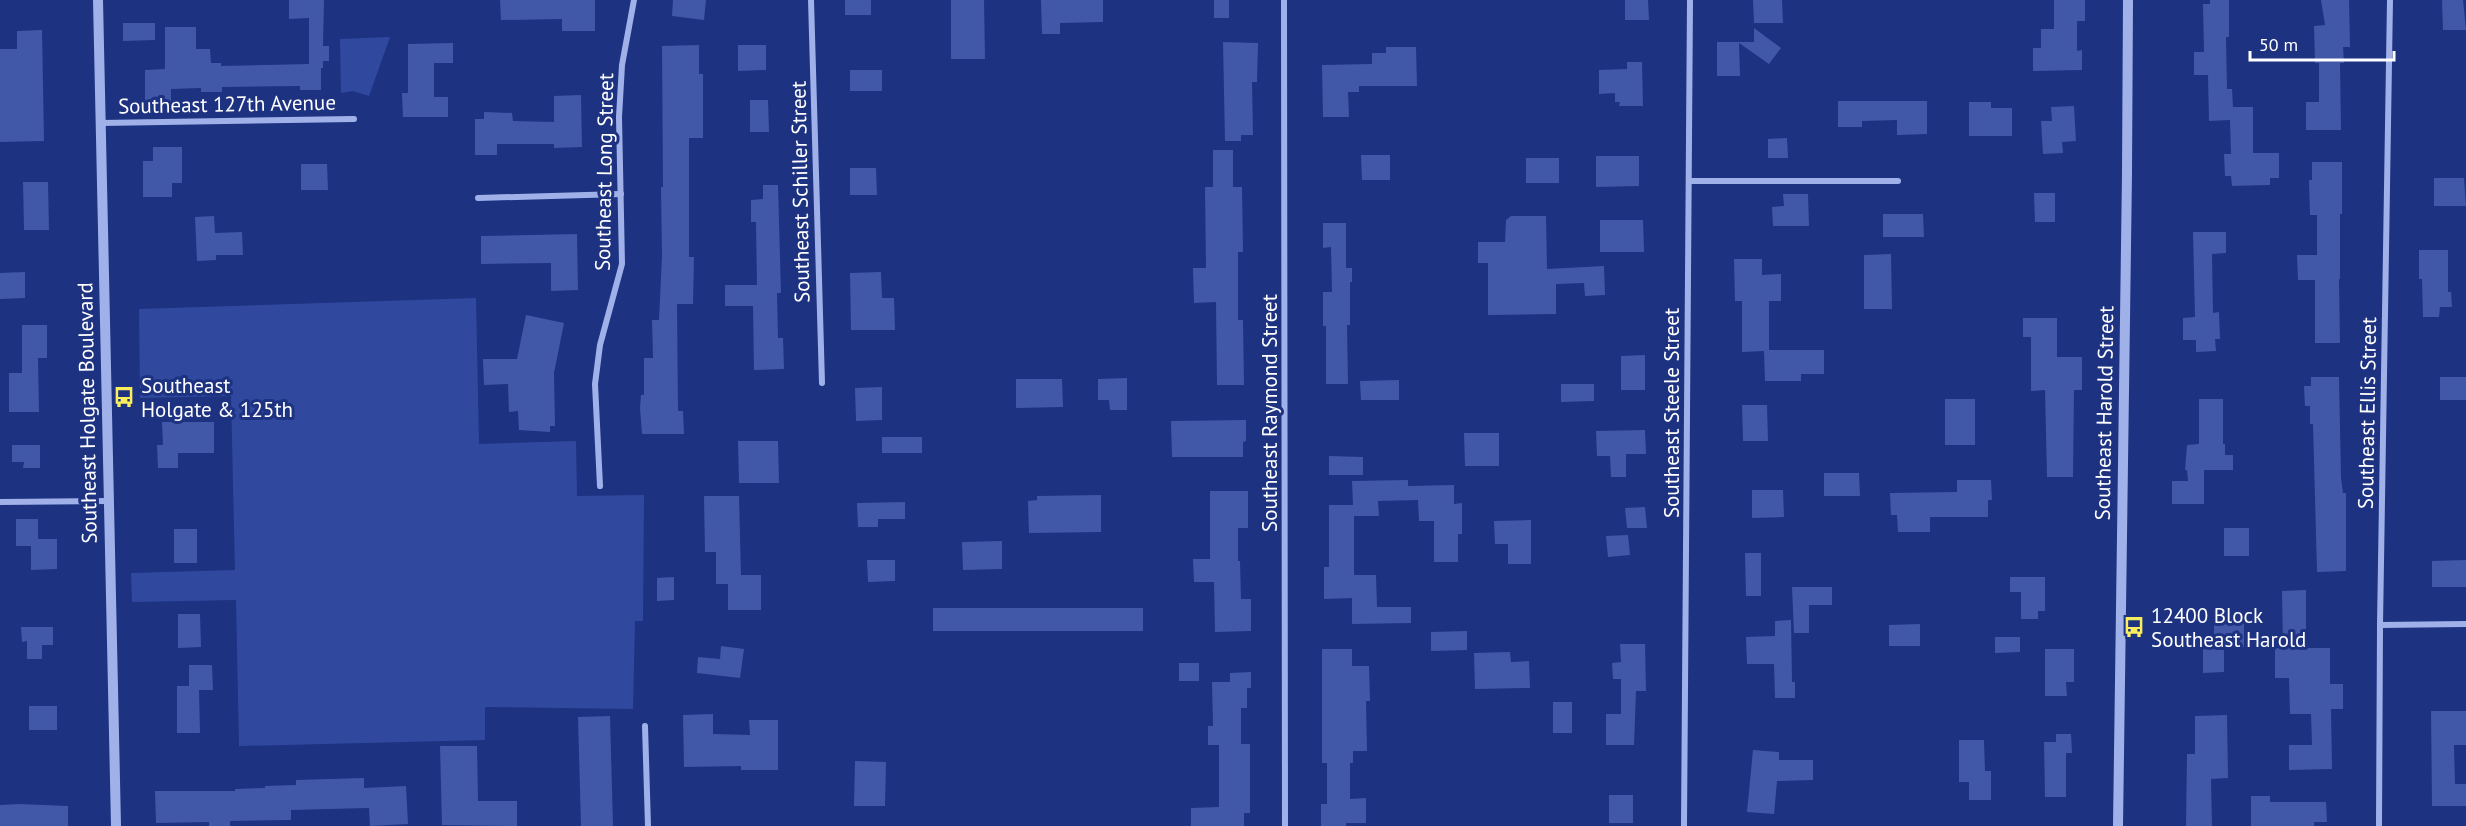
<svg xmlns="http://www.w3.org/2000/svg" width="2466" height="826" font-family="'PT Sans',sans-serif">
  <rect width="100%" height="100%" fill="#1d3280"/>
  <g fill="#30499f">
    <polygon points="390,37 369,96 353,91 341,93 340,39"/>
    <polygon points="476,298 479,444 576,441 577,496 644,495 643,621 635,621 633,709 485,707 485,740 239,746 236,600 132,602 131,573 235,570 231,396 140,398 139,309"/>
  </g>
  <g fill="#4158a8">
    <polygon points="289,0 324,0 323,46 329,46 329,61 323,61 323,68 321,68 321,90 300,90 300,86 222,87 222,92 201,92 201,88 171,89 171,101 145,101 145,70 165,69 165,27 196,27 196,49 210,49 211,63 221,63 221,66 309,64 309,18 289,19"/>
    <polygon points="500,0 595,0 595,31 562,31 562,19 501,20"/>
    <polygon points="673,0 706,0 704,20 672,16"/>
    <rect x="845" y="0" width="26" height="15"/>
    <polygon points="951,0 984,0 985,59 951,59"/>
    <polygon points="1041,0 1103,0 1103,22 1060,23 1060,34 1042,34"/>
    <rect x="1214" y="0" width="15" height="18"/>
    <polygon points="1625,0 1648,0 1649,20 1625,20"/>
    <polygon points="1753,0 1782,0 1783,23 1754,23"/>
    <polygon points="2054,0 2085,0 2085,21 2077,21 2077,51 2082,50 2082,70 2033,71 2033,48 2041,48 2041,29 2054,29"/>
    <polygon points="2210,0 2229,0 2229,37 2226,37 2227,89 2232,89 2233,107 2253,107 2253,153 2279,153 2279,178 2270,178 2270,185 2232,186 2231,176 2225,176 2224,154 2231,154 2230,120 2209,121 2208,75 2194,75 2194,52 2204,52 2203,4 2210,4"/>
    <polygon points="2321,0 2349,0 2350,47 2343,47 2344,63 2340,63 2341,130 2306,130 2306,102 2319,102 2319,63 2315,63 2314,26 2325,25"/>
    <polygon points="2442,0 2463,0 2466,30 2443,30"/>
    <polygon points="123,23 155,23 155,40 123,41"/>
    <polygon points="1754,28 1781,48 1769,64 1739,43 1740,76 1717,76 1717,42 1754,42"/>
    <polygon points="42,30 44,141 0,142 0,49 17,49 17,31"/>
    <polygon points="1223,42 1258,43 1257,82 1252,82 1253,135 1241,135 1241,141 1225,141"/>
    <polygon points="453,43 453,63 434,63 434,97 448,97 448,117 403,117 402,93 408,93 408,44"/>
    <polygon points="699,45 699,74 703,74 703,138 689,138 689,257 694,257 693,304 677,304 678,411 683,411 684,434 642,434 640,408 641,395 644,395 644,358 653,358 652,320 659,320 662,256 661,187 663,187 662,46"/>
    <polygon points="738,45 766,45 766,70 738,71"/>
    <polygon points="1386,47 1416,47 1417,86 1359,86 1359,92 1348,92 1349,117 1323,117 1322,65 1372,64 1372,53 1386,53"/>
    <polygon points="1627,62 1642,62 1643,106 1619,106 1620,102 1615,102 1615,93 1599,94 1599,70 1627,69"/>
    <rect x="850" y="70" width="32" height="21"/>
    <polygon points="581,95 582,147 554,148 554,144 497,144 497,155 475,155 475,119 484,119 484,112 512,113 513,121 554,122 554,96"/>
    <polygon points="750,100 768,100 769,132 750,132"/>
    <polygon points="1838,101 1927,101 1927,134 1897,135 1897,120 1862,121 1862,127 1838,127"/>
    <polygon points="1969,102 1991,102 1991,108 2012,108 2012,136 1969,136"/>
    <polygon points="2074,106 2076,141 2062,142 2063,153 2043,154 2041,121 2052,121 2051,107"/>
    <polygon points="1787,138 1788,158 1768,158 1768,139"/>
    <polygon points="153,147 182,147 182,183 172,183 172,197 143,197 143,161 153,161"/>
    <polygon points="1213,150 1233,150 1233,187 1242,187 1243,252 1238,252 1238,320 1243,320 1244,385 1217,385 1216,302 1194,303 1193,268 1206,268 1205,187 1213,187"/>
    <polygon points="1361,155 1390,155 1390,180 1362,180"/>
    <polygon points="1596,156 1639,156 1639,186 1596,187"/>
    <rect x="1526" y="158" width="33" height="25"/>
    <polygon points="2312,162 2342,162 2342,214 2340,214 2340,279 2339,279 2340,343 2315,343 2315,280 2298,280 2297,255 2317,255 2317,215 2310,215 2309,180 2312,180"/>
    <polygon points="301,164 327,164 328,190 301,190"/>
    <polygon points="850,168 876,168 877,195 850,195"/>
    <polygon points="2434,178 2464,178 2466,206 2434,206"/>
    <polygon points="23,182 48,182 49,230 24,230"/>
    <polygon points="763,185 778,185 781,293 777,293 778,338 783,338 784,369 754,370 753,306 725,306 725,285 757,285 756,222 751,222 751,200 763,199"/>
    <polygon points="2034,193 2055,193 2055,222 2035,222"/>
    <polygon points="1783,194 1808,194 1809,226 1773,226 1772,207 1784,206"/>
    <polygon points="1883,214 1923,214 1924,237 1883,237"/>
    <polygon points="214,216 215,233 242,232 243,255 216,255 216,260 197,261 195,217"/>
    <polygon points="1511,216 1546,216 1547,269 1604,266 1605,295 1585,296 1584,283 1556,284 1556,314 1488,315 1488,263 1478,263 1478,242 1505,242 1506,220"/>
    <polygon points="1600,220 1643,220 1644,252 1600,252"/>
    <polygon points="1323,223 1346,223 1346,268 1352,268 1352,282 1350,282 1350,325 1347,325 1348,384 1326,384 1326,326 1323,326 1323,292 1332,292 1331,247 1323,248"/>
    <polygon points="2193,232 2226,232 2226,253 2212,254 2213,313 2219,312 2220,339 2215,339 2216,351 2196,352 2196,340 2183,340 2183,318 2195,317"/>
    <polygon points="577,234 578,290 551,291 551,263 481,264 481,236"/>
    <polygon points="2419,250 2448,250 2448,292 2451,292 2452,307 2440,307 2439,317 2423,317 2422,279 2419,279"/>
    <polygon points="1891,254 1892,309 1864,309 1864,255"/>
    <polygon points="1734,259 1762,259 1762,275 1781,274 1781,301 1769,301 1769,350 1824,350 1824,374 1801,374 1801,381 1765,381 1764,351 1742,352 1742,301 1735,301"/>
    <polygon points="25,272 25,298 0,299 0,273"/>
    <polygon points="881,272 882,298 894,298 895,330 851,330 850,273"/>
    <polygon points="526,315 564,323 554,373 555,426 550,426 550,432 519,430 518,411 509,412 508,384 484,385 483,359 517,359"/>
    <polygon points="2023,318 2057,318 2057,357 2082,357 2082,390 2074,390 2073,477 2047,477 2045,390 2031,391 2031,337 2023,337"/>
    <polygon points="22,325 47,325 47,358 38,358 39,412 9,412 9,373 22,373"/>
    <polygon points="1645,355 1645,390 1621,390 1621,356"/>
    <polygon points="2311,377 2339,377 2341,478 2343,493 2346,493 2346,571 2317,572 2313,424 2310,424 2310,406 2305,406 2304,386 2311,386"/>
    <rect x="2440" y="377" width="26" height="23"/>
    <polygon points="1127,378 1127,410 1110,410 1109,400 1098,400 1098,379"/>
    <polygon points="1016,379 1062,379 1063,407 1016,408"/>
    <polygon points="1399,380 1399,400 1361,400 1360,381"/>
    <polygon points="1561,384 1594,384 1594,401 1561,402"/>
    <polygon points="882,387 882,420 856,421 855,388"/>
    <rect x="1945" y="399" width="30" height="46"/>
    <polygon points="2199,399 2223,399 2223,444 2225,444 2225,455 2233,455 2233,470 2204,470 2204,504 2172,504 2172,481 2188,481 2187,470 2185,470 2187,445 2199,444"/>
    <polygon points="1742,405 1767,405 1768,441 1743,441"/>
    <polygon points="1246,420 1246,441 1243,442 1243,457 1172,457 1171,421"/>
    <polygon points="162,422 214,422 214,453 178,453 178,468 158,468 157,445 163,445"/>
    <polygon points="1645,430 1646,454 1626,454 1626,477 1611,477 1610,456 1597,456 1596,431"/>
    <polygon points="1464,433 1499,433 1499,466 1465,466"/>
    <rect x="882" y="437" width="40" height="16"/>
    <polygon points="738,441 778,441 779,483 739,483"/>
    <polygon points="12,445 40,445 40,468 23,468 24,462 12,462"/>
    <polygon points="1329,456 1363,457 1363,475 1329,475"/>
    <polygon points="1824,473 1859,473 1860,496 1824,496"/>
    <polygon points="1408,480 1408,486 1454,485 1454,504 1462,503 1462,534 1458,534 1458,562 1434,562 1434,521 1419,521 1418,500 1378,501 1379,516 1354,516 1354,575 1376,575 1377,607 1411,607 1411,623 1352,624 1352,598 1324,599 1324,567 1329,567 1329,505 1353,505 1352,481"/>
    <polygon points="1957,480 1991,480 1992,500 1988,500 1988,517 1930,517 1930,532 1898,532 1897,515 1891,515 1890,493 1957,492"/>
    <polygon points="1752,490 1783,490 1784,517 1752,518"/>
    <polygon points="1210,491 1248,491 1248,528 1238,528 1238,561 1240,561 1241,599 1251,599 1251,631 1215,632 1214,582 1194,582 1193,559 1210,559"/>
    <polygon points="1101,495 1101,532 1029,533 1028,501 1037,500 1037,496"/>
    <polygon points="704,496 739,496 741,575 761,575 761,610 728,610 728,584 716,584 716,552 705,552"/>
    <polygon points="905,502 905,519 878,519 878,527 858,527 857,503"/>
    <polygon points="1645,507 1647,528 1627,528 1625,508"/>
    <polygon points="16,519 38,519 38,539 57,539 57,569 31,570 31,546 16,546"/>
    <polygon points="1531,520 1531,564 1508,564 1508,544 1495,544 1494,521"/>
    <rect x="2224" y="528" width="25" height="28"/>
    <rect x="174" y="529" width="23" height="34"/>
    <polygon points="1628,535 1630,555 1608,557 1606,536"/>
    <polygon points="1002,541 1002,569 963,570 962,542"/>
    <polygon points="1745,553 1761,553 1761,596 1746,596"/>
    <polygon points="867,560 895,560 895,581 868,582"/>
    <polygon points="2466,560 2466,587 2432,587 2432,561"/>
    <polygon points="674,577 674,600 657,601 657,578"/>
    <polygon points="2010,577 2045,577 2045,611 2038,611 2038,619 2021,619 2021,592 2010,592"/>
    <polygon points="1792,587 1832,587 1832,605 1809,605 1809,633 1794,633"/>
    <polygon points="2306,590 2306,648 2330,648 2330,684 2343,684 2343,709 2331,709 2332,769 2289,770 2289,745 2312,745 2311,714 2290,714 2289,678 2275,678 2275,648 2283,648 2282,591"/>
    <rect x="933" y="608" width="210" height="23"/>
    <polygon points="178,614 200,614 201,647 178,648"/>
    <polygon points="1791,620 1792,682 1795,682 1795,698 1775,698 1774,664 1747,664 1746,637 1775,636 1775,621"/>
    <rect x="2214" y="622" width="30" height="25"/>
    <polygon points="1920,624 1920,646 1889,646 1889,625"/>
    <polygon points="21,627 53,627 53,645 42,645 42,659 27,659 27,641 22,642"/>
    <polygon points="1467,631 1467,650 1431,651 1431,632"/>
    <polygon points="1995,637 2020,637 2020,652 1995,653"/>
    <polygon points="1620,644 1645,644 1646,691 1636,691 1634,745 1606,745 1606,714 1621,714 1621,679 1613,679 1612,663 1621,662"/>
    <polygon points="721,646 744,649 740,678 697,673 698,657 720,659"/>
    <polygon points="2224,647 2224,672 2203,673 2203,648"/>
    <polygon points="1322,649 1352,649 1352,666 1369,666 1370,701 1366,701 1367,751 1353,751 1353,763 1350,763 1350,799 1366,798 1366,823 1346,823 1346,826 1321,826 1321,804 1327,804 1327,763 1322,763"/>
    <polygon points="2045,649 2074,649 2074,682 2066,682 2067,696 2045,696"/>
    <polygon points="1510,652 1511,662 1529,661 1530,688 1475,689 1474,653"/>
    <rect x="1179" y="663" width="20" height="18"/>
    <polygon points="189,665 212,665 213,690 199,690 200,733 177,733 177,686 189,686"/>
    <polygon points="1251,672 1251,688 1247,688 1247,708 1241,708 1241,744 1250,744 1250,813 1244,813 1244,826 1191,826 1191,808 1219,807 1219,745 1208,745 1208,726 1213,726 1212,682 1230,682 1230,673"/>
    <rect x="1553" y="702" width="19" height="31"/>
    <rect x="29" y="706" width="28" height="24"/>
    <polygon points="2431,711 2466,711 2466,745 2454,745 2455,784 2466,784 2466,806 2432,806"/>
    <polygon points="713,714 713,734 750,735 749,720 778,720 778,770 741,770 741,766 684,767 683,715"/>
    <polygon points="2227,715 2228,778 2211,779 2212,826 2186,826 2187,754 2195,754 2195,716"/>
    <polygon points="610,716 613,826 581,826 578,717"/>
    <polygon points="2056,734 2071,734 2072,753 2066,753 2066,797 2045,797 2044,742 2056,742"/>
    <polygon points="1959,740 1984,740 1985,771 1991,771 1991,800 1969,800 1969,782 1959,782"/>
    <polygon points="440,746 477,746 478,801 517,801 517,826 442,825"/>
    <polygon points="1753,750 1779,752 1779,760 1813,760 1813,780 1777,781 1774,814 1747,812"/>
    <polygon points="855,761 886,762 885,806 854,806"/>
    <polygon points="364,778 364,788 406,786 408,824 370,826 369,808 291,810 291,820 230,821 230,826 209,826 209,822 156,823 155,791 235,791 235,789 265,788 265,786 296,785 296,780"/>
    <rect x="1609" y="795" width="24" height="28"/>
    <polygon points="2251,796 2270,796 2270,802 2326,802 2327,822 2314,822 2314,826 2251,826"/>
    <polygon points="19,804 68,806 68,826 0,826 0,805"/>
  </g>
  <g fill="none" stroke-linecap="round" stroke-linejoin="round">
    <g stroke="#a0b1e9" stroke-width="6">
      <polyline points="811,0 822,383"/>
      <polyline points="1284,0 1285,826"/>
      <polyline points="101,123 354,119"/>
      <polyline points="1689,181 1898,181"/>
      <polyline points="478,198 621,194"/>
      <polyline points="600,486 595,384 600,345 622,264 619,117 622,65 634,0"/>
      <polyline points="0,502 109,501"/>
      <polyline points="2380,625 2466,624"/>
      <polyline points="645,726 648,826"/>
      <polyline points="1684,826 1690,0"/>
      <polyline points="2379,826 2380,625 2390,0"/>
    </g>
    <g stroke="#a0b1e9" stroke-width="10">
      <polyline points="98,0 116,826"/>
      <polyline points="2118,826 2127,174 2128,0"/>
    </g>
  </g>
  <defs>
    <symbol id="bus-bare" viewBox="-9 -9 18 18"><path d="M-5-6H5V4H4V6H2V4H-2V6H-4V4H-5ZM-3.5-4V0h7V-4ZM-3.5 1.2v1.5H-2V1.2ZM2 1.2v1.5H3.5V1.2Z" fill="#f9ef5e" stroke="#1d3280" stroke-width="2.5" paint-order="stroke"/></symbol>
  </defs>
  <g fill-rule="evenodd">
    <use href="#bus-bare" x="109" y="382" width="30" height="30"/>
    <use href="#bus-bare" x="2119" y="612" width="30" height="30"/>
  </g>
  <g text-anchor="middle" dominant-baseline="central" stroke-width="6" stroke-linejoin="round" paint-order="stroke">
    <g font-size="21" fill="#fff" stroke="#1d3280">
      <text transform="translate(227 104) rotate(-1)">Southeast 127th Avenue</text>
      <text transform="translate(604 172) rotate(-89)">Southeast Long Street</text>
      <text transform="translate(800 192) rotate(-91)">Southeast Schiller Street</text>
      <text transform="translate(87 413) rotate(-91)">Southeast Holgate Boulevard</text>
      <text transform="translate(1269 413) rotate(-90)">Southeast Raymond Street</text>
      <text transform="translate(1671 413) rotate(-90)">Southeast Steele Street</text>
      <text transform="translate(2104 413) rotate(-89)">Southeast Harold Street</text>
      <text transform="translate(2367 413) rotate(-89)">Southeast Ellis Street</text>
    </g>
    <g font-size="21" fill="#fff" stroke="#1d3280" text-anchor="start">
      <text x="141" y="385">Southeast<tspan x="141" dy="24">Holgate &amp; 125th</tspan></text>
      <text x="2151" y="615">12400 Block<tspan x="2151" dy="24">Southeast Harold</tspan></text>
    </g>
  </g>
  <path d="M2250 51v9h144v-9" fill="none" stroke="#ffffff" stroke-width="3"/>
  <text x="2259" y="51" font-size="18" fill="#ffffff" stroke="#1d3280" stroke-width="4.5" paint-order="stroke">50 m</text>
</svg>
